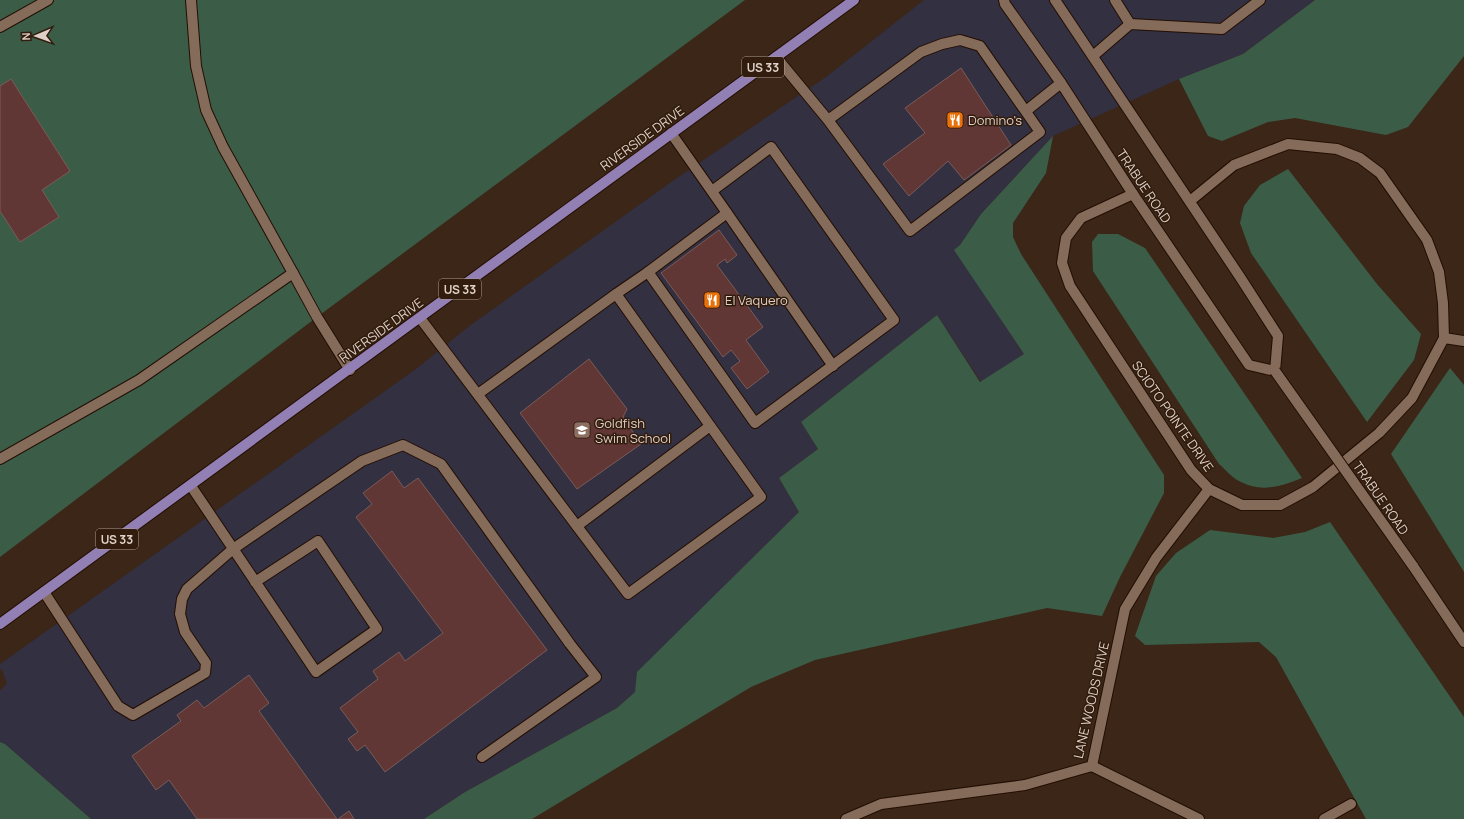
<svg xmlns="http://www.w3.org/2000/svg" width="1464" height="819" font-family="Manrope,sans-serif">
  <rect width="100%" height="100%" fill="#3b2617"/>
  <polygon fill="#333041" points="924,0 1315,0 1243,54 1179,79 1053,136 981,214 960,245 955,250 1024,354 981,382 937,315 801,422 818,449 779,478 799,512 638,672 635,692 617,708 465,792 424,819 91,819 5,744 0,742 0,691 7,683 2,670 0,669 0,664 416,369 472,324 674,180 826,77"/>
  <g fill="#3b5d48">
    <polygon points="0,0 745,0 317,317 0,557"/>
    <polygon points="1315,0 1464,0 1464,56 1408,127 1386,135 1295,118 1268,122 1222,141 1208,136 1179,79 1243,54"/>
    <polygon points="1053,136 1046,173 1013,223 1013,237 1021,254 1164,475 1164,493 1120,577 1102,616 1047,608 815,660 751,687 532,819 424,819 465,792 617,708 635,692 637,672 799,512 779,478 818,449 801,422 937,315 980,382 1024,354 954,250 960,245 981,214"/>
    <polygon points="1288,169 1377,284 1421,334 1414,360 1367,422 1251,253 1240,223 1244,206 1260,185"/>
    <path d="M 1098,234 L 1118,234 L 1145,248 L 1302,478 C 1283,486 1261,493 1241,482 C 1233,479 1226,470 1219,464 L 1093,271 L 1092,242 Z"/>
    <polygon points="1450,368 1464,385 1464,572 1391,454"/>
    <polygon points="1330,522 1464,717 1464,819 1366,819 1276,657 1259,642 1145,645 1135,636 1156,576 1176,553 1210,530 1273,538 1305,532"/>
    <polygon points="0,742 5,744 91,819 0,819"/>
  </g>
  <g fill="#613735" stroke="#7a5b58">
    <polygon points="961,68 1011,145 964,180 948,161 909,196 883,164 925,133 905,108"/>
    <polygon points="11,79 70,171 42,190 59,217 20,242 0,211 0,86"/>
    <polygon points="719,230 737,255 727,263 725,259 717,265 763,327 746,340 769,372 747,389 731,368 740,361 731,350 723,357 661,273"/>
    <polygon points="589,359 627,409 623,417 641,444 577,489 520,413"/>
    <polygon points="392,471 404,488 418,478 547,650 385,772 365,745 357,751 348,739 358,732 340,708 378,679 373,671 399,652 405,661 443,633 356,517 372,504 363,493"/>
    <polygon points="249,675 269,703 259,711 337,819 197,819 169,780 156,790 132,756 181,721 177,715 197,700 204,708"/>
    <polygon points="349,811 354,819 338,819"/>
  </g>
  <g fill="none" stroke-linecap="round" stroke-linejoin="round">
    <defs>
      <g id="lane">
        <polyline points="191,0 196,66 206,110 223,147 293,273 317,317 350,370"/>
        <polyline points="1115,0 1130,24"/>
        <polyline points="0,27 48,0"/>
        <polyline points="1093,56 1130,24 1222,29 1260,0"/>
        <polyline points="776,57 828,120 910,231 1040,132 980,46 960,40 942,44 921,52 828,120"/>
        <polyline points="1026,111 1061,83"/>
        <polyline points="671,133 727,213 648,272 755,423 894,320 771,147 712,191"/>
        <polyline points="727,213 833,366"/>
        <polyline points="616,294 648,272"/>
        <polyline points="420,318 628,594 761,497 616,294 478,394"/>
        <polyline points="0,459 139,380 293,273"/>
        <polyline points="191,486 316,672 377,629 318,541 255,582"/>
        <polyline points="577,526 710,426"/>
        <polyline points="44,592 118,706 133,715 205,673 206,663 185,632 180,614 182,599 187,589 233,549 362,461 403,445 441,464 570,644 596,677 482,757"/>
      </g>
      <g id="street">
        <polyline points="1133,194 1081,218 1066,238 1062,263 1070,286 1191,470 1209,489 1242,505 1280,505 1313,487 1379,433 1412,398 1444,338 1443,303 1439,272 1427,240 1380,173 1360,158 1337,149 1288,144 1234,165 1190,201"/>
        <polyline points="1444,338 1464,341"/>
        <polyline points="1092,766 1199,819"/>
        <polyline points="846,819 881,804 1025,785 1092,766 1125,609 1156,558 1209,489"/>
        <polyline points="1324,819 1351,804"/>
      </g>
      <g id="secondary">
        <polyline points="1004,0 1005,4 1061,83 1133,194 1249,365 1275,371 1278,336 1240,277 1055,0"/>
        <polyline points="1413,566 1464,642"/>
      </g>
      <polyline id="primary" points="0,624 854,0"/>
    </defs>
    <use href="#lane" stroke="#220e02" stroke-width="12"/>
    <use href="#street" stroke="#220e02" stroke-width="12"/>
    <use href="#secondary" stroke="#220e02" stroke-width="12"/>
    <use href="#primary" stroke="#220e02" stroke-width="12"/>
    <use href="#lane" stroke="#856b5a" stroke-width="10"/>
    <use href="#street" stroke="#856b5a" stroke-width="10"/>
    <use href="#secondary" stroke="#856b5a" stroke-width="10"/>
    <use href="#primary" stroke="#927fb4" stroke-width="10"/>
    <defs>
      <polyline id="secondary-bridge" points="1275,371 1413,566"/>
    </defs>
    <use href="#secondary-bridge" stroke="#220e02" stroke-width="12" stroke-linecap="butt"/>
    <use href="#secondary-bridge" stroke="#856b5a" stroke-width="10"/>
  </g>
  <defs>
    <symbol id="restaurant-square" viewBox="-11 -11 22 22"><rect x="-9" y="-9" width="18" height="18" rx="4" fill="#e8710a" stroke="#311c0d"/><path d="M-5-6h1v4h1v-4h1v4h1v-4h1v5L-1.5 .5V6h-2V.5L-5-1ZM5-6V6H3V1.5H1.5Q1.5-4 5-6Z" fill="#fff"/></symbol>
    <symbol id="school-square" viewBox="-11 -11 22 22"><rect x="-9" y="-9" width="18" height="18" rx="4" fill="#8d6e63" stroke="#311c0d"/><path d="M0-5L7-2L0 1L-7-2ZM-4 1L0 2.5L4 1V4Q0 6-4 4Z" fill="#fff"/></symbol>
  </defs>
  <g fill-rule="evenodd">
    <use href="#restaurant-square" x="945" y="110" width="20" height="20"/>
    <use href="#restaurant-square" x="702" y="290" width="20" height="20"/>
    <use href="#school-square" x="572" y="420" width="20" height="20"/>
  </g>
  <g text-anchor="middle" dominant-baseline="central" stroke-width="3" stroke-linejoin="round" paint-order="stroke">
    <g fill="#311c0d" stroke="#ab9a8f" stroke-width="1">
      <rect x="742" y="57" width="42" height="20" rx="3"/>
      <rect x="439" y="279" width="42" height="20" rx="3"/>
      <rect x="96" y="529" width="42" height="20" rx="3"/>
    </g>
    <g font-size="12" font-weight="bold" fill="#dfd0c7">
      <text x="763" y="67">US 33</text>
      <text x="460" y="289">US 33</text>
      <text x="117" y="539">US 33</text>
    </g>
    <g font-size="13" fill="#dfd0c7" stroke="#311c0d" text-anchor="start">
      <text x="968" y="120">Domino's</text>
      <text x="725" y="300">El Vaquero</text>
      <text x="595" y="423">Goldfish<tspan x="595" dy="15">Swim School</tspan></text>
    </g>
    <g font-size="13" fill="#dfd0c7" stroke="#311c0d">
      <text transform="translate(642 138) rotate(-36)">RIVERSIDE DRIVE</text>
      <text transform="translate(1144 186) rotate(56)">TRABUE ROAD</text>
      <text transform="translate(381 330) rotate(-36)">RIVERSIDE DRIVE</text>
      <text transform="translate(1173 416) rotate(55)">SCIOTO POINTE DRIVE</text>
      <text transform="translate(1381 498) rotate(55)">TRABUE ROAD</text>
      <text transform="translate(1091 700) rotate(-77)">LANE WOODS DRIVE</text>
    </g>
  </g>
  <g transform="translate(36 36) rotate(268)" stroke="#311c0d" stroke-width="3" paint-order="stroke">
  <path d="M0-3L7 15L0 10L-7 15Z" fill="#dfd0c7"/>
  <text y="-6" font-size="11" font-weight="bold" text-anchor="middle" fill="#dfd0c7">N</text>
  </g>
</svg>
